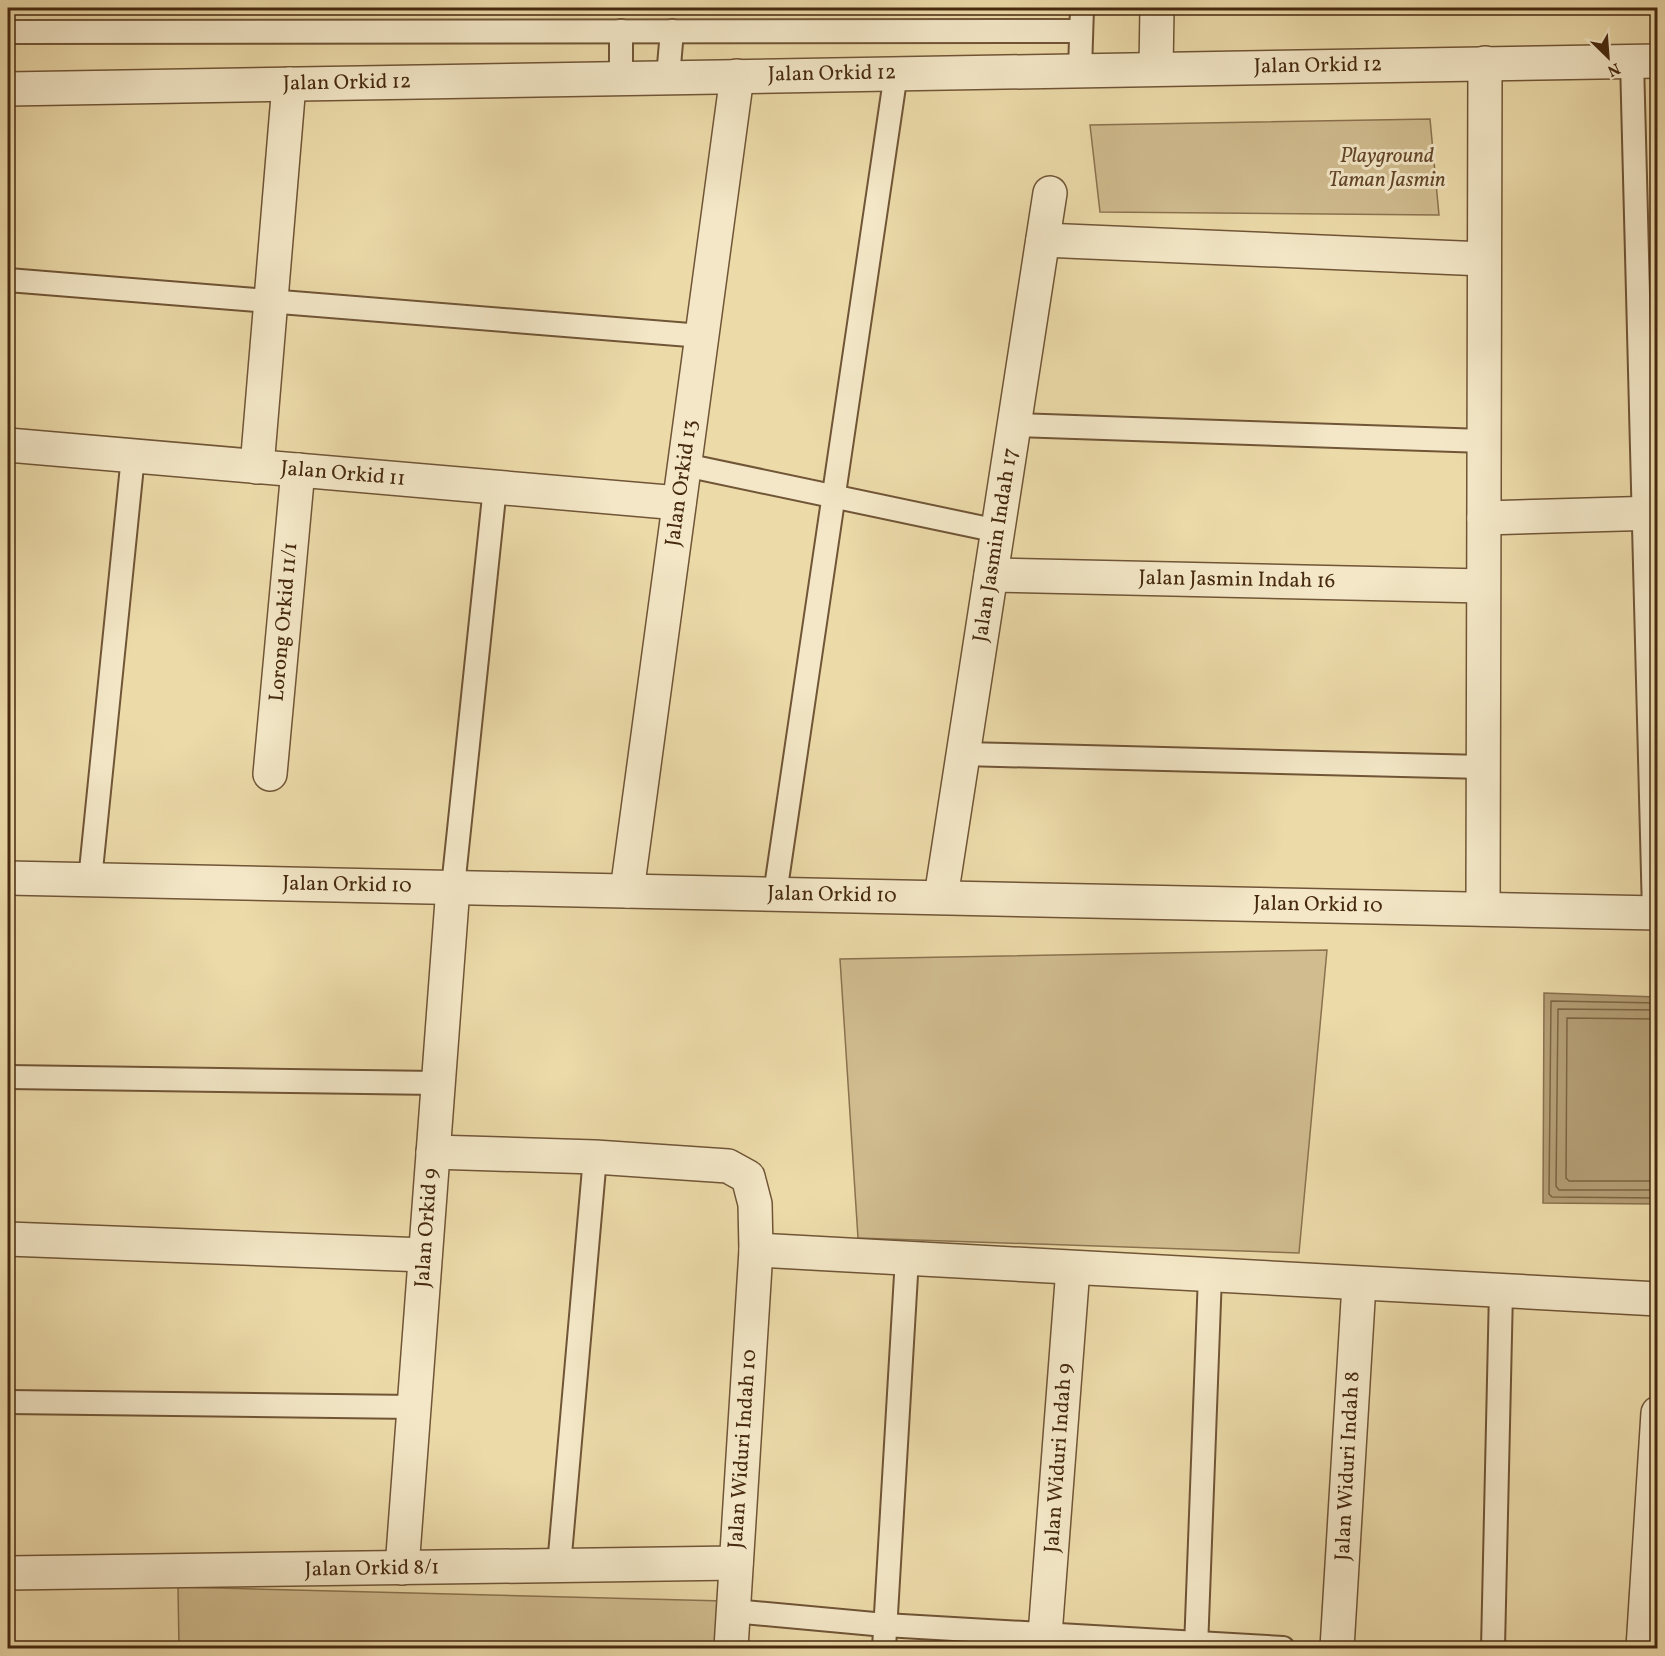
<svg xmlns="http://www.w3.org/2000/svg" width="1665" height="1656" font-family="Vollkorn,serif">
  <rect width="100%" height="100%" fill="#ecdaa9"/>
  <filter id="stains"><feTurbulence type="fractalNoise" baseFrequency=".00333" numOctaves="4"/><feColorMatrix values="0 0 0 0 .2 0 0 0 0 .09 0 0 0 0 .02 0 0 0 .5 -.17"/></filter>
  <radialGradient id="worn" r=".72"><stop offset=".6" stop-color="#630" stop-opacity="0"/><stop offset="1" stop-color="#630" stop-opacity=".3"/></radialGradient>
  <g fill="#d0bc8f" stroke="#8b724f" stroke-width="1.5">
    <polygon points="1430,119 1439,215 1100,212 1090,125"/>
    <polygon points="1327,950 1299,1253 858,1238 840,959"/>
    <polygon points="178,1587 724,1601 721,1648 179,1648"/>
  </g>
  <polygon fill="#b49e75" stroke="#886f4c" stroke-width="1.5" points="1544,993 1657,997 1657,1204 1543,1203"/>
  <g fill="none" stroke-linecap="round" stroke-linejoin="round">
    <g stroke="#7d6442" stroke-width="1.5">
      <polyline points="1658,1003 1551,1001 1549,1194 1552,1197 1658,1198"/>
      <polyline points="1658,1010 1558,1009 1556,1186 1559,1190 1658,1190"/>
      <polyline points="1658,1019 1567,1018 1566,1178 1569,1181 1658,1181"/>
    </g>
    <defs>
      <g id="lane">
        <polyline points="621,31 621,78"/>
        <polyline points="8,32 1081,31"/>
        <polyline points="1632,61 1654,913"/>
        <polyline points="1080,70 1082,8"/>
        <polyline points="668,77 672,31"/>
        <polyline points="8,280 702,336"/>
        <polyline points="1014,425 1484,441"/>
        <polyline points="685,465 998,531"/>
        <polyline points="963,754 1483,767"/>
        <polyline points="90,880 133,456"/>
        <polyline points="453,887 495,487"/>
        <polyline points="775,894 896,73"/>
        <polyline points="8,1077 437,1083"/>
        <polyline points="8,1402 414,1407"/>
        <polyline points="559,1566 595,1157"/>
        <polyline points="733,1611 885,1625 1283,1648"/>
        <polyline points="884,1648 907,1258"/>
        <polyline points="1196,1648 1210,1275"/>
        <polyline points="1493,1648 1501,1291"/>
      </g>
      <g id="street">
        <polyline points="1156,69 1157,8"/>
        <polyline points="8,89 1658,61"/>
        <polyline points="1043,240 1484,259"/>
        <polyline points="8,445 679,503"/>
        <polyline points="257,467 289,84"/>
        <polyline points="1484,518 1658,513"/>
        <polyline points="991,575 1483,586"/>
        <polyline points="270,774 298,470"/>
        <polyline points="8,878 1658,913"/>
        <polyline points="627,891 737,76"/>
        <polyline points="941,897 1050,193"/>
        <polyline points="1483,909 1485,63"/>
        <polyline points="433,1152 595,1157 728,1166 748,1177 755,1204 756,1250 731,1648"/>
        <polyline points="8,1239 425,1255"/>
        <polyline points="756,1250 1658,1299"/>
        <polyline points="402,1568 453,887"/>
        <polyline points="8,1573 736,1563"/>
        <polyline points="1044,1648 1073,1268"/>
        <polyline points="1337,1648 1359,1284"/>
        <polyline points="1643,1648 1658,1413"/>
      </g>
    </defs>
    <use href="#lane" stroke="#705536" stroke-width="26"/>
    <use href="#street" stroke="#705536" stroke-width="36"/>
    <use href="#lane" stroke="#f3e7c7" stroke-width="22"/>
    <use href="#street" stroke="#f3e7c7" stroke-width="33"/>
  </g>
  <g text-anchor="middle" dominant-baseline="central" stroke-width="6" stroke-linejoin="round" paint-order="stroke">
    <g font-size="21" fill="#46290f" stroke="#f3e7c7">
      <text transform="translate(1318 66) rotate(-1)">Jalan Orkid 12</text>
      <text transform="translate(832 74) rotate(-1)">Jalan Orkid 12</text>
      <text transform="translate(347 83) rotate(-1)">Jalan Orkid 12</text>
      <text transform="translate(343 474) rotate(5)">Jalan Orkid 11</text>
      <text transform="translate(682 483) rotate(-82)">Jalan Orkid 13</text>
      <text transform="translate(996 545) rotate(-81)">Jalan Jasmin Indah 17</text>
      <text transform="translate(1237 580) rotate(1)">Jalan Jasmin Indah 16</text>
      <text transform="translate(284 622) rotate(-85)">Lorong Orkid 11/1</text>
      <text transform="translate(347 885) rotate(1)">Jalan Orkid 10</text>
      <text transform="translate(832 895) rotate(1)">Jalan Orkid 10</text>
      <text transform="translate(1318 905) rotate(1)">Jalan Orkid 10</text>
      <text transform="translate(427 1228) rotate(-86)">Jalan Orkid 9</text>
      <text transform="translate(743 1449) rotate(-86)">Jalan Widuri Indah 10</text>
      <text transform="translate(1059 1458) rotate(-86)">Jalan Widuri Indah 9</text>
      <text transform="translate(1348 1466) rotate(-87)">Jalan Widuri Indah 8</text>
      <text transform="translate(372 1569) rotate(-1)">Jalan Orkid 8/1</text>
    </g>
    <g font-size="21" font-style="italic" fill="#624629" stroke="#f3e7c7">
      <text x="1387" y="156">Playground<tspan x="1387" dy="24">Taman Jasmin</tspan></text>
    </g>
  </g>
  <rect width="1665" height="1656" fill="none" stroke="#ecdaa9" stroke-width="30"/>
  <rect x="9" y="9" width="1647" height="1638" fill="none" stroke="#46290f" stroke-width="3"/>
  <rect x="15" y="15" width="1635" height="1626" fill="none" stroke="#46290f" stroke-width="1.5"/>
  <g transform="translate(1608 57) rotate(155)" stroke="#f3e7c7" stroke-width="4.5" paint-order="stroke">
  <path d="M0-4.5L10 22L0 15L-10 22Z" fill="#46290f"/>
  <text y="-9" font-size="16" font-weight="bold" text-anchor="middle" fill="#46290f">N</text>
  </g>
  <rect width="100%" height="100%" filter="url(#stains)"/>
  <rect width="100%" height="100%" fill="url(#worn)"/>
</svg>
